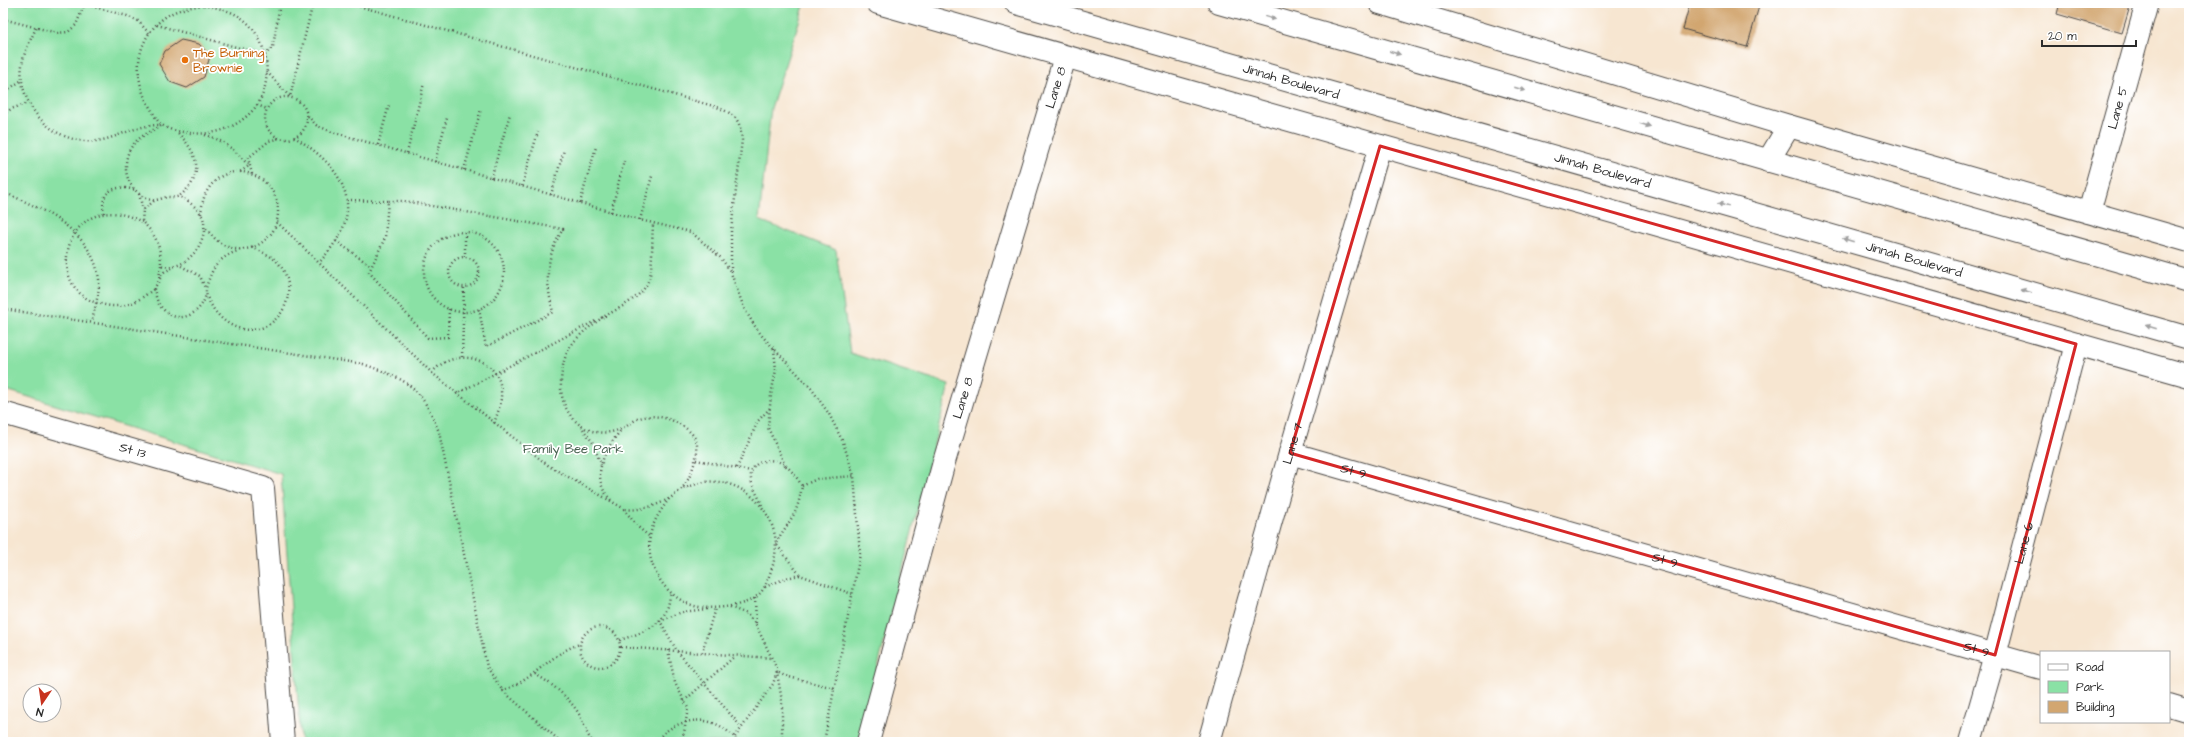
<svg xmlns="http://www.w3.org/2000/svg" width="2192" height="745" font-family="'Architects Daughter',sans-serif">
  <rect width="100%" height="100%" fill="#fff"/>
  <filter id="ink" filterUnits="userSpaceOnUse"><feTurbulence type="fractalNoise" baseFrequency=".025" numOctaves="2"/><feDisplacementMap in="SourceGraphic" scale="8" xChannelSelector="R" yChannelSelector="G"/><feConvolveMatrix kernelMatrix="1 2 1 2 8 2 1 2 1" color-interpolation-filters="sRGB"/></filter>
  <filter id="wash" filterUnits="userSpaceOnUse"><feTurbulence type="fractalNoise" baseFrequency=".012" numOctaves="4" result="noise"/><feDisplacementMap in="SourceGraphic" scale="16" xChannelSelector="R" yChannelSelector="G"/><feGaussianBlur stdDeviation="0.9" result="paint"/><feColorMatrix in="noise" values="0 0 0 0 0 0 0 0 0 0 0 0 0 0 0 0 0 1.4 0 .05"/><feComposite in="paint" operator="in"/></filter>
  <g filter="url(#wash)">
    <rect width="100%" height="100%" fill="#f7e6d1"/>
    <polygon fill="#8ae1a5" stroke="#5a8668" points="3,3 805,3 771,108 759,220 836,250 850,353 949,385 859,742 301,742 281,474 3,389"/>
    <g id="blocks">
      <g fill="#d2a670">
        <polygon points="1690,3 1760,3 1747,47 1683,29"/>
        <polygon points="2060,3 2131,3 2122,33 2057,14"/>
        <polygon points="181,40 199,44 210,56 204,77 187,88 170,82 159,64 165,51"/>
      </g>
    </g>
  </g>
  <g filter="url(#ink)">
    <use href="#blocks" fill-opacity="0" stroke="#4a4744" stroke-width="1"/>
    <g fill="none" stroke-linecap="round" stroke-linejoin="round">
      <defs>
        <g id="minor">
          <polyline points="878,3 2189,376"/>
          <polyline points="1380,3 1789,126 2189,241"/>
          <path id="s1" d="M 2089,212 L 2147,3"/>
          <path id="s2" d="M 3,413 L 263,488 L 283,742"/>
          <path id="s3" d="M 1290,453 L 2041,668"/>
          <polyline points="2169,705 2189,711"/>
          <path id="s4" d="M 868,742 L 944,462 L 1065,57"/>
          <path id="s5" d="M 1209,742 L 1290,453 L 1380,146"/>
          <path id="s6" d="M 1970,742 L 1995,655 L 2076,344"/>
        </g>
        <g id="tertiary">
          <path id="s7" d="M 1016,3 L 2189,338"/>
          <polyline points="1219,3 2189,281"/>
          <polyline points="1768,161 1789,126"/>
        </g>
      </defs>
      <use href="#minor" stroke="#4a4744" stroke-width="24"/>
      <use href="#tertiary" stroke="#4a4744" stroke-width="24"/>
      <g stroke="#4a4744" stroke-width="2.5" stroke-dasharray="1 3" stroke-linecap="butt">
        <path d="M 348,3 L 717,107 C 736,115 740,119 742,140 L 731,231 L 731,273 L 744,308 L 754,325 L 763,337 L 811,388 L 829,414 L 843,442 L 854,476 L 860,554 L 824,742"/>
        <polyline points="84,4 127,16 138,21 149,33"/>
        <path d="M 204,5 C 217,8 231,10 243,19 C 269,39 275,84 254,109 C 235,130 211,137 183,132 C 176,131 166,129 161,124 C 156,120 154,114 151,109 C 132,80 134,40 164,18 C 176,9 190,7 204,5 Z"/>
        <polyline points="3,19 57,33 68,32 76,25 85,3"/>
        <polyline points="157,25 265,55 273,47 280,3"/>
        <path d="M 36,28 C 32,37 27,46 24,56 C 12,95 44,138 85,141 C 112,144 131,124 161,125"/>
        <polyline points="267,72 290,97 313,3"/>
        <polyline points="3,93 22,80"/>
        <circle cx="286" cy="118" r="21"/>
        <polyline points="257,105 267,109"/>
        <polyline points="3,115 11,109 28,103"/>
        <polyline points="308,116 316,125 332,132 640,220 691,232 721,258 730,271"/>
        <path d="M 161,126 C 143,135 126,143 126,166 C 125,181 137,197 152,200 C 156,201 162,198 167,197 C 171,197 176,198 179,196 C 183,194 187,189 190,186 C 204,165 192,147 177,132"/>
        <path d="M 205,135 C 224,140 236,151 249,166 L 240,172"/>
        <path d="M 294,137 C 323,154 356,184 345,222 C 341,237 329,251 319,263"/>
        <polyline points="378,145 389,105"/>
        <polyline points="407,153 424,83"/>
        <polyline points="435,162 447,118"/>
        <polyline points="464,170 481,109"/>
        <polyline points="252,174 248,158 269,141 280,138"/>
        <polyline points="491,178 510,114"/>
        <polyline points="522,186 538,132"/>
        <path d="M 3,192 C 43,209 92,230 99,279 C 100,293 94,309 92,322"/>
        <polyline points="139,194 143,210"/>
        <polyline points="551,195 564,150"/>
        <polyline points="347,200 388,201"/>
        <path d="M 154,201 L 143,210 L 142,222 C 156,234 161,247 161,265 C 186,275 214,236 201,214 C 196,206 187,201 179,196"/>
        <polyline points="580,203 596,147"/>
        <polyline points="611,212 624,161"/>
        <path d="M 104,213 C 99,190 116,184 135,190"/>
        <path d="M 201,214 C 202,205 203,196 209,188 C 235,150 294,185 274,229 C 269,239 257,248 245,249 C 227,251 215,241 205,227"/>
        <polyline points="640,220 652,176"/>
        <path d="M 142,222 C 68,182 38,290 101,304 C 111,307 124,307 134,302 C 141,299 148,293 154,289"/>
        <polyline points="277,222 432,373 549,466 623,508 638,527 650,537"/>
        <circle cx="464" cy="272" r="40"/>
        <polyline points="336,241 371,266"/>
        <path d="M 244,249 C 229,253 217,260 211,274 C 209,279 206,286 206,291 C 206,297 210,303 213,308 C 229,333 262,339 281,313 C 293,296 290,272 274,259 C 268,254 259,251 252,247"/>
        <polyline points="465,257 465,232"/>
        <circle cx="464" cy="272" r="15"/>
        <polyline points="181,266 200,276 205,288"/>
        <path d="M 172,268 L 164,272 L 154,289 C 156,296 157,304 163,309 C 178,326 202,314 206,294"/>
        <polyline points="159,278 161,265"/>
        <path d="M 3,309 L 363,364 C 408,380 421,386 439,432 L 487,667 L 502,690 L 561,742"/>
        <path d="M 449,309 L 448,337 L 428,338 L 369,272 L 385,238 L 388,201 L 404,201 L 563,229 C 545,259 545,278 553,312 L 486,347 L 479,309"/>
        <path d="M 603,317 C 575,338 563,346 561,382 C 559,416 589,444 623,428 C 630,425 635,418 644,417 C 660,414 680,421 691,433 C 699,441 698,451 695,461 C 693,468 690,477 686,483 C 675,501 644,512 624,509"/>
        <path d="M 601,318 C 659,288 650,284 653,224"/>
        <polyline points="774,349 776,370 771,395 768,428 786,467"/>
        <polyline points="462,357 464,287"/>
        <path d="M 432,373 C 452,347 498,355 501,390 C 502,403 498,412 494,423"/>
        <polyline points="456,394 597,320"/>
        <polyline points="583,429 593,443 601,465"/>
        <polyline points="696,460 751,471"/>
        <polyline points="737,468 758,421 770,408"/>
        <polyline points="802,486 817,479 854,476"/>
        <path d="M 669,499 C 661,510 653,521 650,536 C 645,563 663,594 689,604 C 701,609 712,608 725,607 C 733,606 749,603 756,597 C 765,590 767,581 771,571 C 775,560 777,547 775,536 C 769,504 739,478 705,482 C 697,483 689,487 682,489"/>
        <path d="M 611,500 C 589,478 604,450 622,429"/>
        <path d="M 762,505 C 759,497 752,487 751,479 C 749,465 763,458 776,461 C 787,463 797,477 802,486 C 800,497 798,509 791,519 C 786,528 780,534 776,544 L 800,575 L 852,594"/>
        <polyline points="765,587 786,578 800,575"/>
        <polyline points="755,598 756,625"/>
        <polyline points="730,607 747,614 756,625 776,667 782,701 782,742"/>
        <polyline points="707,609 682,612 660,621 677,651 742,728"/>
        <circle cx="600" cy="647" r="20"/>
        <path d="M 620,640 C 637,634 658,629 666,611 C 669,606 669,599 671,593"/>
        <polyline points="621,647 771,658"/>
        <polyline points="668,650 675,683 688,708 684,733 679,742"/>
        <polyline points="702,653 715,608"/>
        <path d="M 535,674 C 552,684 568,696 579,714 C 584,723 586,735 593,742"/>
        <path d="M 502,690 C 533,682 550,653 580,644"/>
        <polyline points="684,701 735,656"/>
        <polyline points="735,737 773,684 777,672 785,676 834,688"/>
        <path d="M 656,742 C 671,720 705,713 726,730 C 731,734 735,736 736,742"/>
      </g>
      <use href="#minor" stroke="#fff" stroke-width="22"/>
      <use href="#tertiary" stroke="#fff" stroke-width="22"/>
    </g>
    <defs><path id="oneway-solid" d="M-6-.8H1V-3.2L6.5 0L1 3.2V.8H-6Z"/></defs>
    <g fill="#a0a0a0">
      <use href="#oneway-solid" transform="translate(1270 18) rotate(16)"/>
      <use href="#oneway-solid" transform="translate(1395 53) rotate(16)"/>
      <use href="#oneway-solid" transform="translate(1520 89) rotate(16)"/>
      <use href="#oneway-solid" transform="translate(1645 125) rotate(16)"/>
      <use href="#oneway-solid" transform="translate(1723 205) rotate(-164)"/>
      <use href="#oneway-solid" transform="translate(1848 240) rotate(-164)"/>
      <use href="#oneway-solid" transform="translate(2026 291) rotate(-164)"/>
      <use href="#oneway-solid" transform="translate(2151 327) rotate(-164)"/>
    </g>
  </g>
  <path fill="none" stroke="#d62828" stroke-width="3" stroke-linejoin="round" d="M 1380,146 L 2076,344 L 1995,655 L 1290,453 Z"/>
  <circle fill="#e8710a" stroke="#fff" stroke-width="1.5" cx="185" cy="60" r="4"/>
  <g text-anchor="middle" dominant-baseline="central" stroke-width="3.5" stroke-linejoin="round" paint-order="stroke">
    <g font-size="13" fill="#c56008" stroke="#fff" text-anchor="start">
      <text x="193" y="53">The Burning<tspan x="193" dy="15">Brownie</tspan></text>
    </g>
    <g font-size="13" fill="#2b2b2b" stroke="#fff">
      <text stroke="none"><textPath href="#s7" startOffset="286">Jinnah Boulevard</textPath></text>
      <text stroke="none"><textPath href="#s4" startOffset="681">Lane 8</textPath></text>
      <text stroke="none"><textPath href="#s1" startOffset="108">Lane 5</textPath></text>
      <text stroke="none"><textPath href="#s7" startOffset="610">Jinnah Boulevard</textPath></text>
      <text stroke="none"><textPath href="#s7" startOffset="934">Jinnah Boulevard</textPath></text>
      <text stroke="none"><textPath href="#s4" startOffset="357">Lane 8</textPath></text>
      <text stroke="none"><textPath href="#s5" startOffset="310">Lane 7</textPath></text>
      <text stroke="none"><textPath href="#s2" startOffset="135">St 13</textPath></text>
      <text stroke="none"><textPath href="#s3" startOffset="66">St 9</textPath></text>
      <text stroke="none"><textPath href="#s6" startOffset="206">Lane 6</textPath></text>
      <text stroke="none"><textPath href="#s3" startOffset="390">St 9</textPath></text>
      <text stroke="none"><textPath href="#s3" startOffset="714">St 9</textPath></text>
    </g>
    <g font-size="13" fill="#486250" stroke="#fff">
      <text x="573" y="449">Family Bee Park</text>
    </g>
  </g>
  <rect width="2192" height="745" fill="none" stroke="#fff" stroke-width="16"/>
  <rect x="2040" y="651" width="130" height="72" fill="#ffffff" stroke="#aaaaaa"/>
  <rect x="2048" y="664" width="20" height="6" fill="#ffffff" stroke="#aaaaaa"/>
  <text x="2076" y="671" font-size="12" fill="#2b2b2b">Road</text>
  <rect x="2048" y="681" width="20" height="12" fill="#8ae1a5" stroke="#aaaaaa"/>
  <text x="2076" y="691" font-size="12" fill="#2b2b2b">Park</text>
  <rect x="2048" y="701" width="20" height="12" fill="#d2a670" stroke="#aaaaaa"/>
  <text x="2076" y="711" font-size="12" fill="#2b2b2b">Building</text>
  <g transform="translate(42 703) rotate(193)"><circle r="19" fill="#ffffff" stroke="#aaaaaa"/>
  <path d="M0-3L7 15L0 10L-7 15Z" fill="#c8321e"/>
  <text y="-6" font-size="11" font-weight="bold" text-anchor="middle" fill="#2b2b2b">N</text>
  </g>
  <path d="M2042 40v6h94v-6" fill="none" stroke="#2b2b2b" stroke-width="2"/>
  <text x="2048" y="40" font-size="12" fill="#2b2b2b" stroke="#ffffff" stroke-width="3" paint-order="stroke">20 m</text>
</svg>
